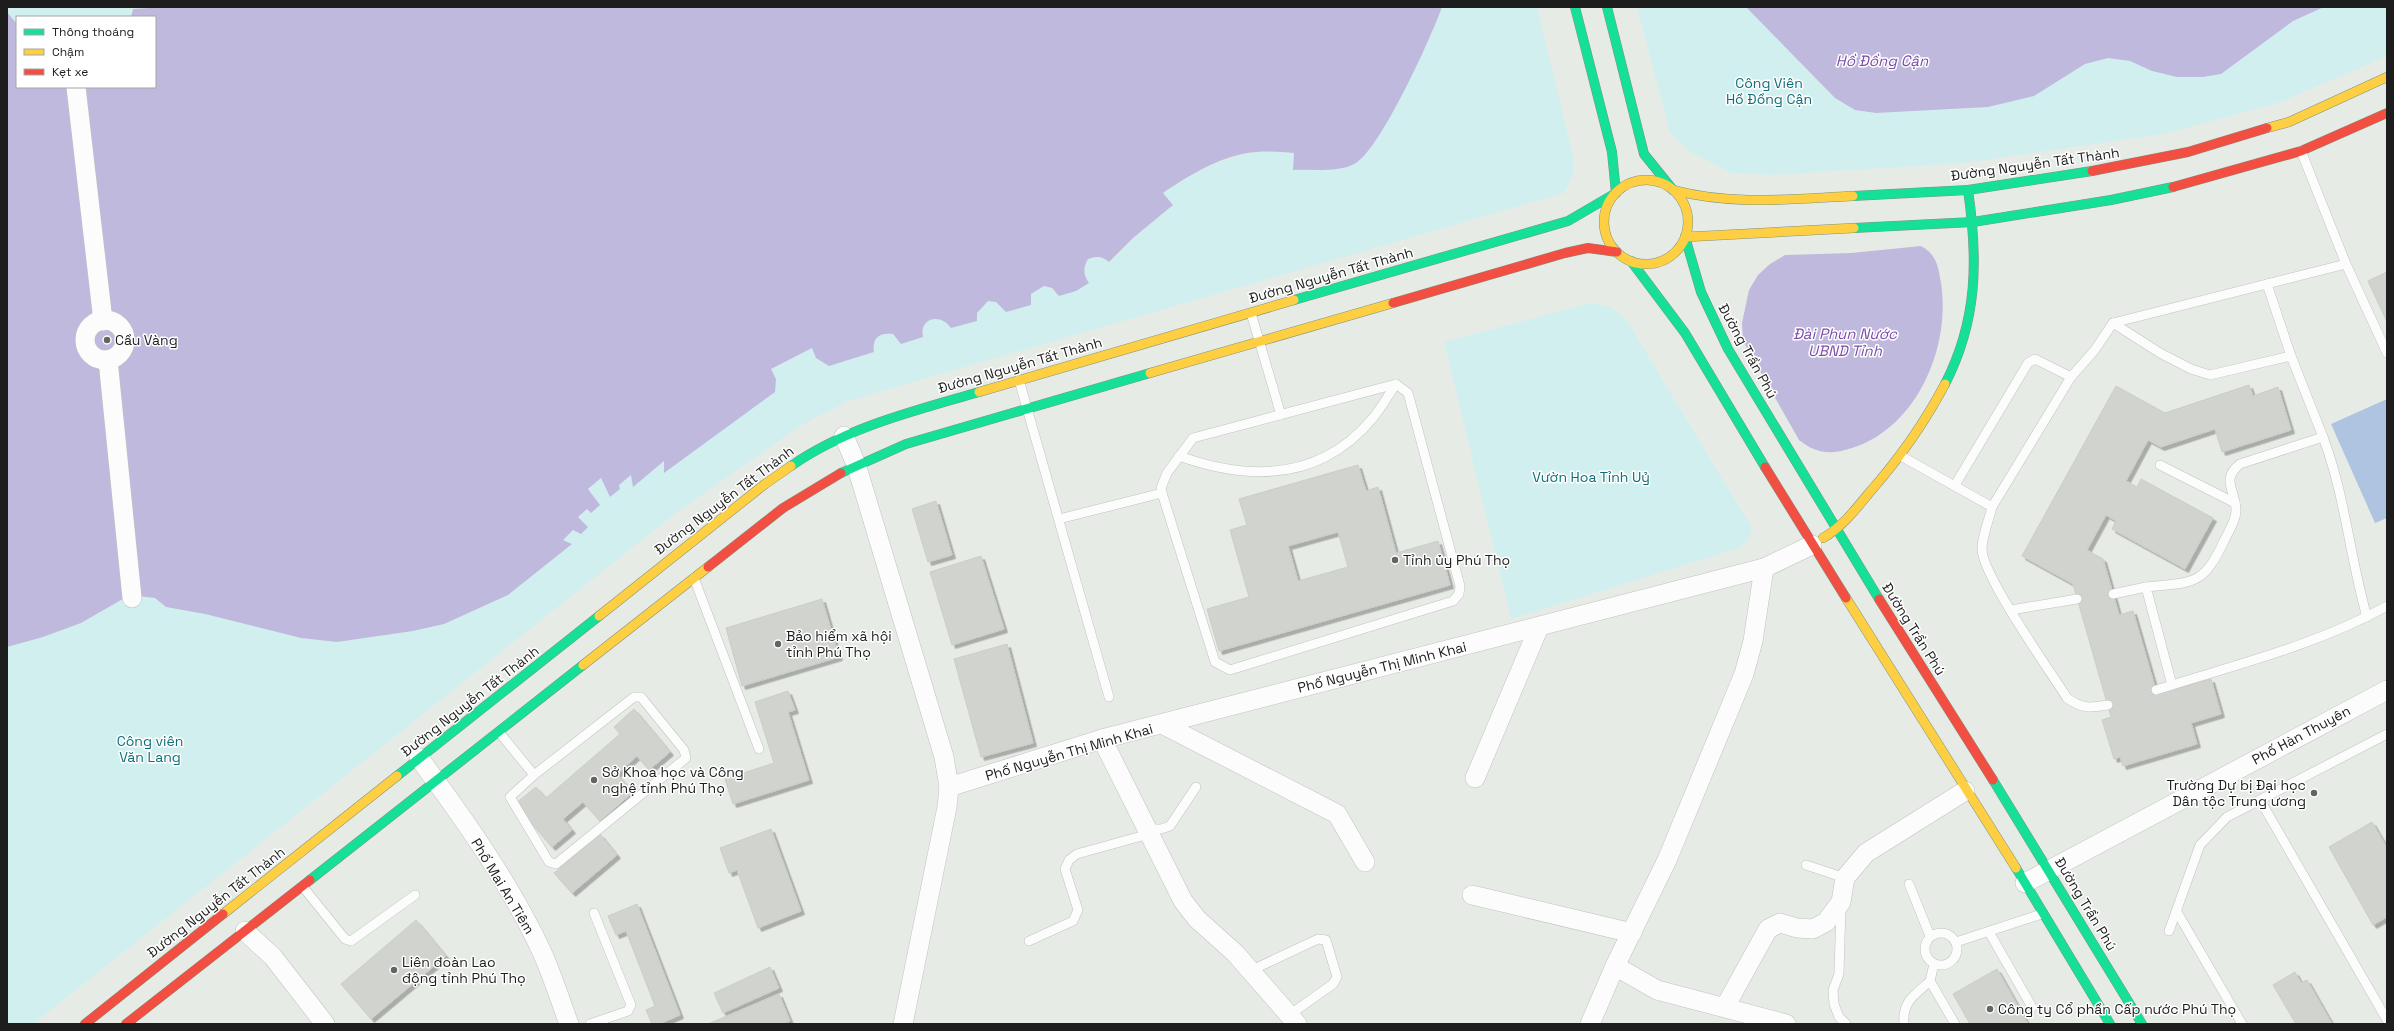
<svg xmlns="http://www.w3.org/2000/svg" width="2394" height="1031" font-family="'Space Grotesk',sans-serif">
  <defs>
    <filter id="shadow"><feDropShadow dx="3.5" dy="3.5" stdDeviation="0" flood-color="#0004"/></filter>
  </defs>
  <rect width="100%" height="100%" fill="#e7ebe6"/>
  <g fill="#d2eff0">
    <polygon points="7,7 166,7 133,9 131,17 17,17 17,24 7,12"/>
    <path d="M 1442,7 L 1537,7 L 1573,156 L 1574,172 L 1564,193 L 848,401 L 800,426 L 676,513 L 33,1024 L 7,1024 L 7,647 L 43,637 L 81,623 L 121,600 L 138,596 L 155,598 L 166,607 L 205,614 L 301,638 L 337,642 L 413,631 L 444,624 L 508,595 L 571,544 L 563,540 C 573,530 577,518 587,509 L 588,489 L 601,478 L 619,485 L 632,475 L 633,486 L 665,461 L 664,472 L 776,379 L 771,369 L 812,348 L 874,352 C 873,336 884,326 898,338 L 923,337 C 921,327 927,315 940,319 C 943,319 945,322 949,322 C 958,322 968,321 977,321 L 977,313 L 988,301 L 996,302 L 1001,306 L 1031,305 L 1031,294 L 1044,286 L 1056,291 L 1089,283 C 1083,274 1083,268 1088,259 C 1097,256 1102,256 1110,262 L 1133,238 L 1173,205 L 1163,193 C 1191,173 1220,159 1253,152 C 1266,150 1281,152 1294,153 L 1293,169 L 1368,153 L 1416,67 Z"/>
    <polygon points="1637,7 2387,7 2387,56 2281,102 2164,134 1963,163 1773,175 1732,173 1692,153 1670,133"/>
    <polygon points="1591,303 1611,307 1626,319 1752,528 1749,539 1739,548 1511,619 1444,342"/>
  </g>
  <polygon fill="#afc4e0" points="2387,399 2387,518 2375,523 2331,424"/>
  <g fill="#c0b9de">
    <path d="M 166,7 L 1442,7 C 1431,38 1381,148 1356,163 C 1339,173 1312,169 1293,170 L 1294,153 C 1281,152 1269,151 1257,152 C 1224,154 1189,175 1163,193 L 1173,205 L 1133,238 L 1109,262 C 1102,256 1097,256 1088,259 C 1083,268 1083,274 1089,283 L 1076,291 L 1059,296 L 1052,288 L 1044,286 L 1031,294 L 1031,305 L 1006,312 L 996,302 L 988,301 L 977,313 L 977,321 L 951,328 C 941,313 919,317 923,337 L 901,344 L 893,334 C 879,332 872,338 874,352 L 829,366 L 816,358 L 812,348 L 771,369 L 776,379 L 775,392 L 664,473 L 664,461 L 633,487 L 631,475 L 619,485 L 620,489 L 610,497 L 601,478 L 588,489 L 600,505 L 591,513 L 587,509 L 578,517 L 588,527 L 581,534 L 573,530 L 563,540 L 572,544 L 508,595 L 444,624 L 413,631 L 337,642 L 301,638 L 205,614 L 166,607 L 155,598 L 138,596 L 121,600 L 81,623 L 43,637 L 7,647 L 7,12 L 17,24 L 17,87 L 155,87 L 155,17 L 131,17 L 133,9 Z"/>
    <polygon points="1746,7 2324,7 2293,21 2221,74 2203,77 2177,77 2152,71 2130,61 2108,58 2085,64 2034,96 1988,107 1876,113 1855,110 1835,98"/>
    <path d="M 1921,246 C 1937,255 1938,266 1941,283 C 1951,347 1917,428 1852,448 C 1830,455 1817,454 1799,440 L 1743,341 L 1742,323 L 1749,290 L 1758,275 L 1770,264 L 1785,255 L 1851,253 Z"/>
  </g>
  <g fill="#d0d3ce" stroke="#cacec7" fill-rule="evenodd" filter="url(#shadow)">
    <polygon points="2387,272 2387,322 2368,281"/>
    <polygon points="2249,385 2253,396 2278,387 2291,430 2222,452 2215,429 2161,447 2148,440 2126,481 2137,487 2141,479 2213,518 2185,569 2112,529 2116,521 2106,515 2087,550 2103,559 2119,615 2133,611 2157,694 2211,679 2221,714 2191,723 2197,744 2123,766 2120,757 2114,759 2102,720 2111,717 2073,584 2022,556 2116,386 2165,413"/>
    <path d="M 1358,465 L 1366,491 L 1378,487 L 1396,553 L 1438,541 L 1450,585 L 1219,651 L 1207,609 L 1249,597 L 1230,530 L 1247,525 L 1239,499 ZM 1338,532 L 1348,567 L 1298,581 L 1288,546 Z"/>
    <polygon points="936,501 952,555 928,562 912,509"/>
    <polygon points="981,556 1004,629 952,645 930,572"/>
    <polygon points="822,599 839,657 742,686 726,628"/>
    <polygon points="1007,644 1033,743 981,757 954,659"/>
    <polygon points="788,691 795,710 788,712 809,780 733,804 725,779 774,763 755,702"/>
    <polygon points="634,709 670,752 649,770 637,756 617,774 633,792 600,821 583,802 563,819 572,830 552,847 515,804 536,787 546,798 620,734 614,727"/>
    <polygon points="2372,822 2387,848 2387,917 2373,925 2329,847"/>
    <polygon points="771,829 801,911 758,928 737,870 729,873 720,848"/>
    <polygon points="600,834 617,855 572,893 554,873"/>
    <polygon points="637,904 680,1015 659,1024 652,1024 646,1010 655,1006 626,931 616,935 608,916"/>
    <polygon points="416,920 446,956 371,1019 341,984"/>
    <polygon points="770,967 779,988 723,1013 714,993"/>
    <polygon points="1997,969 2028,1024 1970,1024 1953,994"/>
    <polygon points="2295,972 2301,983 2307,980 2332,1024 2296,1024 2273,985"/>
    <polygon points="779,994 790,1021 782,1024 708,1024"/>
  </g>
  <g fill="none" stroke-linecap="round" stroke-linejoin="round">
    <defs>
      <g id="lane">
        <polyline points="2301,151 2346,264 2387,353"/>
        <polyline points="2267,284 2291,356"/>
        <polyline points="1251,313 1281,415"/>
        <path d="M 2113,323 L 2160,353 L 2191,369 L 2210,375 L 2291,356 L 2323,437 L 2240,464 C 2220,480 2236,490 2236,511 C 2236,520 2229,531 2225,539 C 2203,586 2195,582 2146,587 L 2172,685"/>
        <polyline points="1019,380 1109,697"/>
        <polygon points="1396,384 1408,393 1460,586 1459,594 1453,601 1230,670 1215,662 1162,493 1161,488 1167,473 1193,438"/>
        <path d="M 2323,437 C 2345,495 2350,558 2367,617"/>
        <path d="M 1179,456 C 1249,481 1320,481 1372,419 C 1381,409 1388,395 1396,384"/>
        <path d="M 1901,456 L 1992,507 C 1989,520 1982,536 1982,549 C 1982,575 2050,671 2067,698 C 2082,709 2090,708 2108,705"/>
        <polyline points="2160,465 2235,503"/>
        <polyline points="1955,485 2028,363 2035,359 2071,377"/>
        <polyline points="1992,507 2071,377 2094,351 2113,323 2346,264"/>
        <polyline points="1059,519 1162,493"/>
        <polyline points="694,578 759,749"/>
        <polyline points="2113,594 2146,587"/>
        <polyline points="2011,610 2077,599"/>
        <path d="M 2156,690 C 2234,665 2315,646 2387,606"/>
        <polyline points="499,732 534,775 634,697 641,697 684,750 686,758 556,864 549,862 510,797 534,775"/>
        <polyline points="2260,800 2387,1020"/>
        <polyline points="1146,829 1161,829 1170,826 1196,787"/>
        <polyline points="1806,865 1845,878"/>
        <polyline points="1909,884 1930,936"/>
        <polyline points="303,887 345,939 351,941 415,895"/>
        <polyline points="1841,905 1839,974 1833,990 1834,1004 1839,1017 1846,1024"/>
        <polyline points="2177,912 2242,1024"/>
        <polyline points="2169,931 2200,845 2227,817 2387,734"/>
        <polyline points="1989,932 2032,1007"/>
        <circle cx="1941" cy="949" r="16"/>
        <polyline points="1029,941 1073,921 1078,910 1065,869 1069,860 1077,854 1149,834"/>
        <polyline points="1956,942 2042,914"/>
        <polyline points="1934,964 1930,981 1955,1024"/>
        <polyline points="1250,971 1318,939 1326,940 1337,977 1333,984 1288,1016"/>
        <polyline points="590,1024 628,1011 631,1005 594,913"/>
        <path d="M 1904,1024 C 1902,1001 1915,995 1930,981"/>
      </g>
      <g id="street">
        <polyline points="76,87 103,321"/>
        <circle cx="105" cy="340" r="20"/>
        <polyline points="108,360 132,598"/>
        <polyline points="844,436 856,464 944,757 949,787 947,807 903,1024"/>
        <polyline points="1162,724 1337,814 1365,862"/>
        <polyline points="1102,739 1183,901 1197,919 1235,953 1297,1024"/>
        <path d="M 419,758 C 464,819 509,882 541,950 C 552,974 560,1000 569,1024"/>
        <polyline points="1475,778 1539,627"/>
        <polyline points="949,787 1102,739 1764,568 1812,545"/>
        <polyline points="2025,883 2387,690"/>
        <polyline points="1472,895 1632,933"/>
        <polyline points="245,931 273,957 325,1024"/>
        <polyline points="1615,966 1657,990 1786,1024"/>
        <polyline points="1725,1007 1768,929 1780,923 1797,928 1813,929 1826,922 1841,902 1845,878 1866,853 1965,791"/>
        <polyline points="1590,1024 1615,966 1667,860 1744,674 1753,641 1764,568"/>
      </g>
      <g id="fast">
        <polyline points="1575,7 1612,152 1616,193"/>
        <polyline points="1607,7 1644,154 1673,190"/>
        <polyline points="1853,196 1968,190 2092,171"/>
        <polyline points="1854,228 1973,222 2111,200 2173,187"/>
        <polyline points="1685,237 1701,292 1728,349 1879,599"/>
        <polyline points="1631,261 1685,333 1765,467"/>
        <polyline points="1294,300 1568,221 1616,193"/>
        <path d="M 1945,384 C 1978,320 1978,259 1968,190"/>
        <path d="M 791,466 C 847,427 914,411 979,392"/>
        <polyline points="841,473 906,444 1150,373"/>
        <polyline points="397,776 599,616"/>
        <polyline points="1993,780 2142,1024"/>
        <polyline points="2016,868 2110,1024"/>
        <polyline points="310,880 583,665"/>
      </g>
      <g id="slow">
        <polyline points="2267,128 2289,122 2387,77"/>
        <circle cx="1646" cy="222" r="42"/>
        <path d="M 1673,190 C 1734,206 1790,199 1853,196"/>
        <polyline points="1685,237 1854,228"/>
        <polyline points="1150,373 1393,303"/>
        <polyline points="979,392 1294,300"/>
        <path d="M 1823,538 C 1842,527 1855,510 1869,493 C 1899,459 1924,424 1945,384"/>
        <polyline points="1846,598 2016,868"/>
        <polyline points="599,616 765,484 791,466"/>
        <polyline points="583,665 708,567"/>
        <polyline points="223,914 397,776"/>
      </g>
      <g id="jam">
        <polyline points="2092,171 2188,152 2267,128"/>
        <polyline points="2173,187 2301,151 2387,113"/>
        <polyline points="1393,303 1565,253 1588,248 1617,252"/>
        <polyline points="1765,467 1846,598"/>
        <polyline points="708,567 783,508 841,473"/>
        <polyline points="1879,599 1993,780"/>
        <polyline points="85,1024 223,914"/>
        <polyline points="126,1024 310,880"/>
      </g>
    </defs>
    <use href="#lane" stroke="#c0c2c0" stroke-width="10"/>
    <use href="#street" stroke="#c0c2c0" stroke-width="20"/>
    <use href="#fast" stroke="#7e9580" stroke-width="10"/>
    <use href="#slow" stroke="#7e9580" stroke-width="10"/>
    <use href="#jam" stroke="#7e9580" stroke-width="10"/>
    <use href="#lane" stroke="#fbfcfb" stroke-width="9"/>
    <use href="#street" stroke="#fbfcfb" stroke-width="19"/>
    <use href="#fast" stroke="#16e098" stroke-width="9"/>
    <use href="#slow" stroke="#ffcf43" stroke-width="9"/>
    <use href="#jam" stroke="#f24e42" stroke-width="9"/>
  </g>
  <g fill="#646563" stroke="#fff" stroke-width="1.5">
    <circle cx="107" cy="340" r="4"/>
    <circle cx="1395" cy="560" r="4"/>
    <circle cx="778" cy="644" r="4"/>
    <circle cx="594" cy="780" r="4"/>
    <circle cx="2314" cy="793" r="4"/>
    <circle cx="394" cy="970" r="4"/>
    <circle cx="1990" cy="1009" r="4"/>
  </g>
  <g text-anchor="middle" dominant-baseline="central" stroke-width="3" stroke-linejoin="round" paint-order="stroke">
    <g font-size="14" fill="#0e6e78" stroke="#fff">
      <text x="1769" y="83">Công Viên<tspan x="1769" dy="16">Hồ Đồng Cận</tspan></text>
      <text x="1591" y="477">Vườn Hoa Tỉnh Uỷ</text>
      <text x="150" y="741">Công viên<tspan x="150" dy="16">Văn Lang</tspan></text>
    </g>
    <g font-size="14" fill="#1d1d1d" stroke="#fff">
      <text transform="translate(2035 164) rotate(-8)">Đường Nguyễn Tất Thành</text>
      <text transform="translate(1331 275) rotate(-16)">Đường Nguyễn Tất Thành</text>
      <text transform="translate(1748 351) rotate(61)">Đường Trần Phú</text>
      <text transform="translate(1020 365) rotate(-16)">Đường Nguyễn Tất Thành</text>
      <text transform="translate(724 500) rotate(-37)">Đường Nguyễn Tất Thành</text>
      <text transform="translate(1914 629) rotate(58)">Đường Trần Phú</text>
      <text transform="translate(1382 667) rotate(-14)">Phố Nguyễn Thị Minh Khai</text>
      <text transform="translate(470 701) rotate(-38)">Đường Nguyễn Tất Thành</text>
      <text transform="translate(2301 735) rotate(-28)">Phố Hàn Thuyên</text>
      <text transform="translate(1069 752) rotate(-16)">Phố Nguyễn Thị Minh Khai</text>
      <text transform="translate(503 886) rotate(59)">Phố Mai An Tiêm</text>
      <text transform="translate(216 902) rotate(-38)">Đường Nguyễn Tất Thành</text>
      <text transform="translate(2086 904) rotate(59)">Đường Trần Phú</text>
    </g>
    <g font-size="14" fill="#1d1d1d" stroke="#fff" text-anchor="start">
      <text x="115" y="340">Cầu Vàng</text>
      <text x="1403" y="560">Tỉnh ủy Phú Thọ</text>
      <text x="786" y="636">Bảo hiểm xã hội<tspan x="786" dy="16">tỉnh Phú Thọ</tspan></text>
      <text x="602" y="772">Sở Khoa học và Công<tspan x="602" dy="16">nghệ tỉnh Phú Thọ</tspan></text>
      <text x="2306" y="785" text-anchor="end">Trường Dự bị Đại học<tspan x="2306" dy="16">Dân tộc Trung ương</tspan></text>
      <text x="402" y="962">Liên đoàn Lao<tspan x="402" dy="16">động tỉnh Phú Thọ</tspan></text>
      <text x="1998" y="1009">Công ty Cổ phần Cấp nước Phú Thọ</text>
    </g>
    <g font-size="15" font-style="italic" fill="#7b4caa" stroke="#fff">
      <text x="1882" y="60">Hồ Đồng Cận</text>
      <text x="1845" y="333">Đài Phun Nước<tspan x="1845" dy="17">UBND Tỉnh</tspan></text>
    </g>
  </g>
  <rect width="2394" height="1031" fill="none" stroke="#1d1d1d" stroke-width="16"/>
  <rect x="16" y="16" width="140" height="72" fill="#ffffff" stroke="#a5a5a5"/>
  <rect x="24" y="29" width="20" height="6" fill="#16e098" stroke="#a5a5a5"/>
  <text x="52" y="36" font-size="12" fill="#1d1d1d">Thông thoáng</text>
  <rect x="24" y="49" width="20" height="6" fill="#ffcf43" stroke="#a5a5a5"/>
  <text x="52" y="56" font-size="12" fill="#1d1d1d">Chậm</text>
  <rect x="24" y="69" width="20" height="6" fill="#f24e42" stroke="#a5a5a5"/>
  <text x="52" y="76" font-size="12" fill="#1d1d1d">Kẹt xe</text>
</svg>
